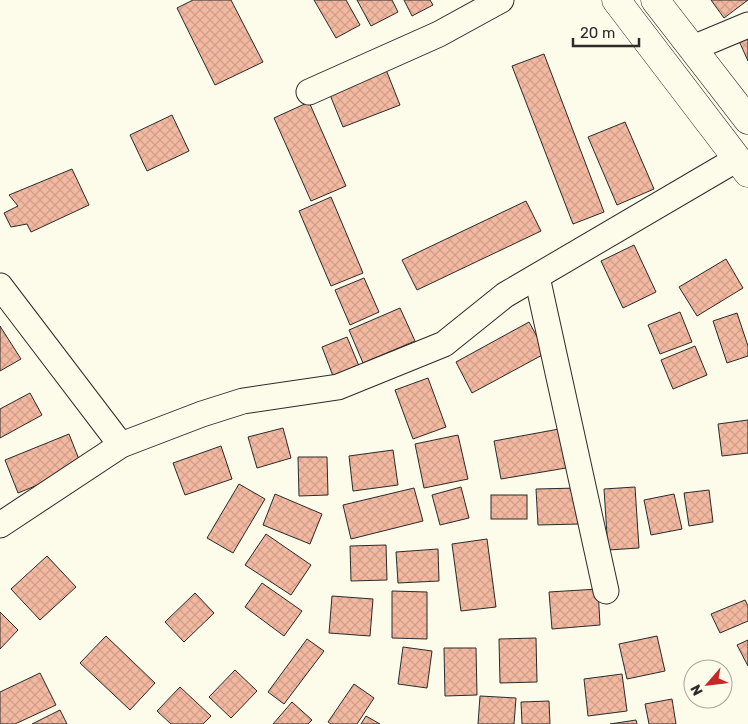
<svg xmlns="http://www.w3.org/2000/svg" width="748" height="724" font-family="Rubik,sans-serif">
  <defs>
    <pattern id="building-cross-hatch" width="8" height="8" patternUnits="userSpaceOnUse" patternTransform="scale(1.25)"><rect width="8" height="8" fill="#f2b8a0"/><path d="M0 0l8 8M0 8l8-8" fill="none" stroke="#d09e8a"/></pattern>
  </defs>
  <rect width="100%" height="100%" fill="#fdfbea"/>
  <g fill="url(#building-cross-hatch)" stroke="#2b2b2b">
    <polygon points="193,0 231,0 263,62 215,85 177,8"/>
    <polygon points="314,0 346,0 360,25 336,38"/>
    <polygon points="357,0 392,0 398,12 371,26"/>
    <polygon points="404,0 430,0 433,5 412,16"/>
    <polygon points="711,0 748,0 724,18"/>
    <polygon points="748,37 748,61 739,41"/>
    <polygon points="544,54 604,212 573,224 512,66"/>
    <polygon points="385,67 400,105 343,127 328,90"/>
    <polygon points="309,102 346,186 311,201 274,118"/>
    <polygon points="172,115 189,151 147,171 130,135"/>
    <polygon points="625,122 654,189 617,205 588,137"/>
    <polygon points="72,169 89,205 31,232 27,224 11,227 4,213 18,206 9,195"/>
    <polygon points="331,197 363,273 331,286 299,211"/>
    <polygon points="526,201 541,231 417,290 402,260"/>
    <polygon points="634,245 656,292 623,308 601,261"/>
    <polygon points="726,259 743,288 697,316 679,287"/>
    <polygon points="364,278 379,312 350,325 335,290"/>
    <polygon points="400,308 415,341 363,363 349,330"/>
    <polygon points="680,312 692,342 660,354 648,325"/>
    <polygon points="737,313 748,346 748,356 727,363 713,321"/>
    <polygon points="529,322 546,353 472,393 456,362"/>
    <polygon points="0,326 21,359 0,371"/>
    <polygon points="347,337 359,366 333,376 322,347"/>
    <polygon points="695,346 707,375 673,389 661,360"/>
    <polygon points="428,378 446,427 413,439 395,390"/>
    <polygon points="30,393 42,415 0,438 0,409"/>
    <polygon points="748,420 748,453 722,456 718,424"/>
    <polygon points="283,428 291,458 257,468 248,437"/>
    <polygon points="559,429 566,468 501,479 494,441"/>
    <polygon points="69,434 82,467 18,493 5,460"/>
    <polygon points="458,435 468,479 424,488 415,444"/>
    <polygon points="221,446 232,479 185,495 173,463"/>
    <polygon points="393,450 398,485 353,491 349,456"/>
    <polygon points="298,457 327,457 328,495 299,496"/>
    <polygon points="239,484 265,499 233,553 207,538"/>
    <polygon points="461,487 469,518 440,525 432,495"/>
    <polygon points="635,487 639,548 608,550 604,489"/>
    <polygon points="414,488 423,521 351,539 343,505"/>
    <polygon points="579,488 580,524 538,525 536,489"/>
    <polygon points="709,490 713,522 689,526 684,493"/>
    <polygon points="275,494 322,514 310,544 263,525"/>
    <polygon points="674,494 682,529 651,535 644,500"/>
    <rect x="491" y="495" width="36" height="24"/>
    <polygon points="266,534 311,565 291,595 245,565"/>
    <polygon points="487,539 496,607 461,611 452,544"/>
    <polygon points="386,545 387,580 351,581 350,546"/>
    <polygon points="438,549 439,581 398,583 396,552"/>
    <polygon points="47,556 76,587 40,620 11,589"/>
    <polygon points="262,583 302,611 284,636 245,607"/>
    <polygon points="598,589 600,625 552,629 549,592"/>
    <polygon points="392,591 427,592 427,639 392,638"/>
    <polygon points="195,593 214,613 184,642 165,622"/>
    <polygon points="332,596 373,599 370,636 329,633"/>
    <polygon points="745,600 748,606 748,621 720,633 711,614"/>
    <polygon points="0,612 18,630 0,649"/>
    <polygon points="106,636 155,683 130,710 80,663"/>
    <polygon points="657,636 665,671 627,679 619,644"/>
    <polygon points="536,638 537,682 500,683 499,639"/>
    <polygon points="307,639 324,651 284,704 268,692"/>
    <polygon points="748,640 748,666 737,645"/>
    <polygon points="403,647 432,651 427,688 398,684"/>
    <polygon points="444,648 476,648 477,695 445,696"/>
    <polygon points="235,670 257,691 231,718 209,697"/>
    <polygon points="40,673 56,705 15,724 0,724 0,692"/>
    <polygon points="622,674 627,711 588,716 584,679"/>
    <polygon points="354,684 374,698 357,724 331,724 328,722"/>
    <polygon points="180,687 211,716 203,724 171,724 157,711"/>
    <polygon points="480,696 516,698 514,724 478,724"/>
    <polygon points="672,699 676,724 649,724 645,704"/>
    <polygon points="549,701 550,724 522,724 521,702"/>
    <polygon points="292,702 312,720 308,724 273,724"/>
    <polygon points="60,710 67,724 32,724"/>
    <polygon points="366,716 380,724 361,724"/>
    <polygon points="636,720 637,724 610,724"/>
  </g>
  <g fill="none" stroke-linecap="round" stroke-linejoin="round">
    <defs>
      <g id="minor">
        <polyline points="693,48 748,25"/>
        <polyline points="309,92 439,34 501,0"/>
        <polyline points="537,277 606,591"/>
        <polyline points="0,286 121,445"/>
        <polyline points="0,525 121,445 202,414 243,401 338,387 444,344 505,295 737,159"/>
      </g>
      <g id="highway">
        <polyline points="616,0 748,173"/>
        <polyline points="655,0 748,120"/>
      </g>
    </defs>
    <use href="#minor" stroke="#2b2b2b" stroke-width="27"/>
    <use href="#highway" stroke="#2b2b2b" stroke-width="29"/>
    <use href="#minor" stroke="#fdfbea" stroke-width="25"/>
    <use href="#highway" stroke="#fdfbea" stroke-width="28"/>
  </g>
  <g transform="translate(708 684) rotate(242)"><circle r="24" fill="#fdfbea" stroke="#a9a89e"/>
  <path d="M0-4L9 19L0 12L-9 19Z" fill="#c62828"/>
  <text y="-8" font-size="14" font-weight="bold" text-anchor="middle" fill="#2b2b2b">N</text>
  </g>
  <path d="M573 38v8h66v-8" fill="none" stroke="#2b2b2b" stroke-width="2.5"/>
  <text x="580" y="38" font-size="15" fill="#2b2b2b" stroke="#fdfbea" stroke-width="4" paint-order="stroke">20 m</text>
</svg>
